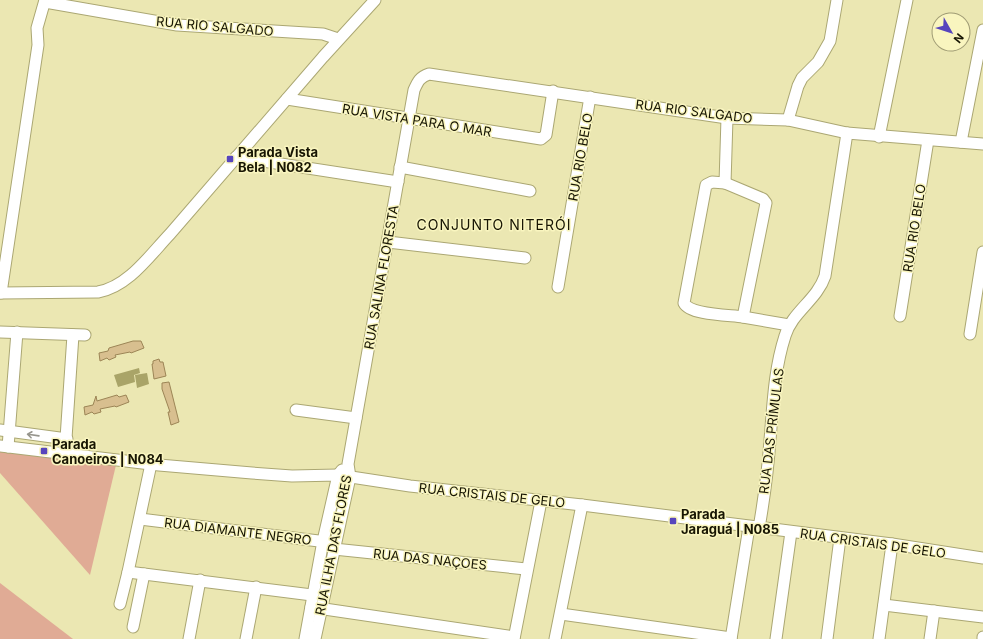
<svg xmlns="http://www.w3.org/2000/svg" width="983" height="639" font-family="Inter,sans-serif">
  <rect width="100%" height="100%" fill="#ebe7b2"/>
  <g fill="#e0ab95">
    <polygon points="0,451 116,465 90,575 0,473"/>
    <polygon points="0,583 73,639 0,639"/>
  </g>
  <g fill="#a9a468">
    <polygon points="139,368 140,373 134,375 135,382 118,387 114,375"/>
    <polygon points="147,373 149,384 137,388 135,375"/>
  </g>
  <g fill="#d8bf8f" stroke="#9c8556">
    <polygon points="133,341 141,341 144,348 131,353 130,352 115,355 116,357 109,360 107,358 100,361 99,353 108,351 109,348"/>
    <polygon points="159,359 160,362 163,362 166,376 154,379 152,364 153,364 153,361"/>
    <polygon points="169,382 179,422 171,425 168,412 170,412 162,389 162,383"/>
    <polygon points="117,395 119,397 126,395 129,402 116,407 115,406 100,409 101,412 94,414 92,412 85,415 84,407 93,405 96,396 97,401"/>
  </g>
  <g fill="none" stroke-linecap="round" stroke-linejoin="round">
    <defs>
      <g id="minor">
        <polyline points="45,2 177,25 323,34 338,39"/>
        <polyline points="287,99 541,139 546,135 553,91"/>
        <path d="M 727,118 L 725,183 L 712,182 L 706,185 L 684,303 C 690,315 729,315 743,317"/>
        <polyline points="788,120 798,86 802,78 818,62 830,41 837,0"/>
        <polyline points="879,137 907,0"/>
        <polyline points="961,142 983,30"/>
        <polyline points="236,157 398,182"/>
        <polyline points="400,167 530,191"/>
        <polyline points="725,183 763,199 766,203 743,317 789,325"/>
        <polyline points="388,242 525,258"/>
        <polyline points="558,287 590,97"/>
        <path d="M 0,293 L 98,292 C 128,287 150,255 170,234 L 323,57 L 375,0"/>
        <polyline points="1,293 38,45 37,28 45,0"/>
        <polyline points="900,316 928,140"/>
        <polyline points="0,332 85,335"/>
        <polyline points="970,334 983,252"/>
        <polyline points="296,410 356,418"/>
        <polyline points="0,430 67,439"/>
        <polyline points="0,446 159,465 252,473 292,476 338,475 410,486 582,505 892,544 983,558"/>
        <polyline points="8,447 17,332"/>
        <polyline points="65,453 73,335"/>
        <polyline points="140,519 335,543"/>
        <path d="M 759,528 C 764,499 768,469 770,440 C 773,405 774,370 785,336 C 792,312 817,300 825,276 L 847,133"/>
        <polyline points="334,549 526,569"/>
        <polyline points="128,572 312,595"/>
        <polyline points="120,604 128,572 151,464"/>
        <polyline points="884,605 983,617"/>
        <polyline points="311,607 514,637"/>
        <polyline points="561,614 731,638"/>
        <polyline points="133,627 144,574"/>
        <polyline points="189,639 200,580"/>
        <polyline points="246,639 256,587"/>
        <polyline points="305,639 323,541 338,475 342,470"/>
        <path d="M 315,639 L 350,477 L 348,464 L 414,90 C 418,81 420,77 429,74 L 727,118 L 788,120 L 847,133 L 983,144"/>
        <polyline points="514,639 541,501"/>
        <polyline points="555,639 582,505"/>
        <polyline points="731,639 749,527"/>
        <polyline points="776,639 791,532"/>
        <polyline points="827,639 840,538"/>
        <polyline points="879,639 892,544"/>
        <polyline points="930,639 934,611"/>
        <polyline points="983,639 983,637"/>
      </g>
    </defs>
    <use href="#minor" stroke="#aba773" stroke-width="13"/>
    <use href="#minor" stroke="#fff" stroke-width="11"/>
  </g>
  <defs><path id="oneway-shaft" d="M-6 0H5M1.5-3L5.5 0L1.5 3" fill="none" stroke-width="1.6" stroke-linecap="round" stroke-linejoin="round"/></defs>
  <use stroke="#97968e" href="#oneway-shaft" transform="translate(33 435) rotate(-172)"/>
  <g fill="#5745bd" stroke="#f9f5bf" stroke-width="1.5">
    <rect x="226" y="155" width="8" height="8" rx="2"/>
    <rect x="40" y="447" width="8" height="8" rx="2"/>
    <rect x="669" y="517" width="8" height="8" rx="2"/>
  </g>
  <g text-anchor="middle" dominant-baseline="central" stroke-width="3" stroke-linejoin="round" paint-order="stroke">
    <g font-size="13" fill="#171503" stroke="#f9f5bf">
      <text transform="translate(215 26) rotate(5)">RUA RIO SALGADO</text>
      <text transform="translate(694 111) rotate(7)">RUA RIO SALGADO</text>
      <text transform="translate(417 120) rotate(9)">RUA VISTA PARA O MAR</text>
      <text transform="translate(580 157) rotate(-80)">RUA RIO BELO</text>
      <text transform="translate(914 228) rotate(-81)">RUA RIO BELO</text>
      <text transform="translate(381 277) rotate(-80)">RUA SALINA FLORESTA</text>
      <text transform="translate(771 431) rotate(-83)">RUA DAS PRÍMULAS</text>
      <text transform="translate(492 495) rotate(6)">RUA CRISTAIS DE GELO</text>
      <text transform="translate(238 531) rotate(7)">RUA DIAMANTE NEGRO</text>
      <text transform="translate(873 543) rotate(8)">RUA CRISTAIS DE GELO</text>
      <text transform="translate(333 545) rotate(-79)">RUA ILHA DAS FLORES</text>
      <text transform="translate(430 559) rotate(6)">RUA DAS NAÇOES</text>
    </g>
    <g font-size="13" font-weight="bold" fill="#171503" stroke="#f9f5bf" text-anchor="start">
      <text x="238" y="152">Parada Vista<tspan x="238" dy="15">Bela | N082</tspan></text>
      <text x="52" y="444">Parada<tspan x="52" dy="15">Canoeiros | N084</tspan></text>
      <text x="681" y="514">Parada<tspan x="681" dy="15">Jaraguá | N085</tspan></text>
    </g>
    <g font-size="14" letter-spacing="1" fill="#171503" stroke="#f9f5bf">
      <text x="494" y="224">CONJUNTO NITERÓI</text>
    </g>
  </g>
  <g transform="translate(951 32) rotate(129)"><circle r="19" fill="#f9f5bf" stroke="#9f9b74"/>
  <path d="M0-3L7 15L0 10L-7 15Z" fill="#5745bd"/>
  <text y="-6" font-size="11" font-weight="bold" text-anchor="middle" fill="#171503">N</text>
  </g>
</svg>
